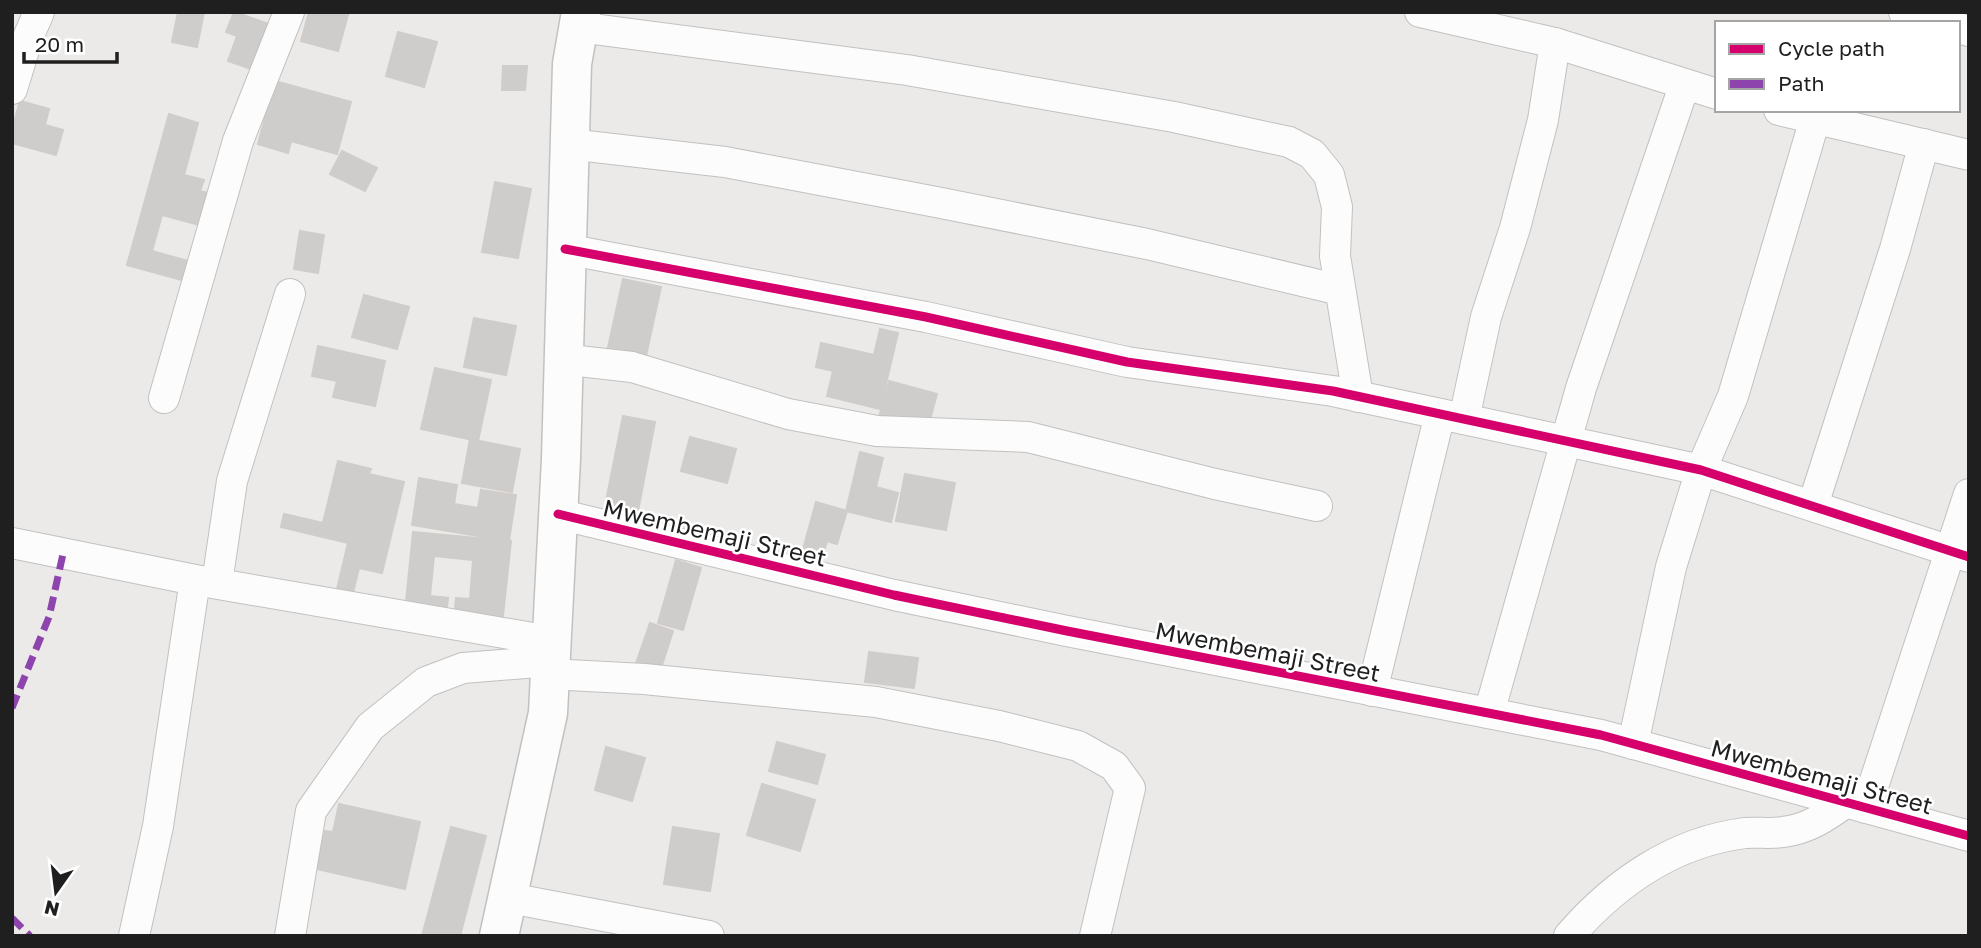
<svg xmlns="http://www.w3.org/2000/svg" width="1981" height="948" font-family="'Golos Text',sans-serif">
  <rect width="100%" height="100%" fill="#eceae8"/>
  <g fill="#cfcdcb" stroke="#cfccca" stroke-width="2">
    <polygon points="178,12 204,12 197,47 172,42"/>
    <polygon points="234,12 269,24 251,69 228,61 237,36 226,32"/>
    <polygon points="309,12 348,15 338,51 301,41"/>
    <polygon points="398,32 437,42 424,87 386,76"/>
    <polygon points="503,66 527,66 525,90 502,90"/>
    <polygon points="275,81 351,102 337,154 291,141 288,153 258,144"/>
    <polygon points="20,101 49,109 45,125 63,130 56,155 12,143 12,129"/>
    <polygon points="169,114 198,123 184,175 204,180 200,191 216,195 207,227 162,215 152,251 195,263 189,282 127,265"/>
    <polygon points="342,151 377,168 365,191 330,174"/>
    <polygon points="495,182 531,189 518,258 482,252"/>
    <polygon points="300,231 324,235 318,273 294,269"/>
    <polygon points="623,279 661,287 642,374 604,366"/>
    <polygon points="364,295 409,307 397,349 352,337"/>
    <polygon points="474,318 516,326 506,375 464,367"/>
    <polygon points="880,329 898,333 880,409 827,396 833,371 816,367 821,343 874,355"/>
    <polygon points="318,346 385,361 375,406 333,397 337,381 312,376"/>
    <polygon points="435,368 491,380 478,441 421,429"/>
    <polygon points="889,381 937,394 927,431 879,417"/>
    <polygon points="623,416 655,422 635,527 602,521"/>
    <polygon points="690,437 736,449 727,483 681,471"/>
    <polygon points="470,439 520,449 512,492 462,483"/>
    <polygon points="860,452 883,458 876,487 898,493 891,522 846,511"/>
    <polygon points="338,461 371,469 369,474 404,482 382,573 359,568 353,593 337,589 348,543 281,527 284,514 323,523"/>
    <polygon points="905,474 955,483 946,530 896,521"/>
    <polygon points="419,478 457,485 454,504 478,508 481,490 516,495 509,541 412,525"/>
    <polygon points="816,502 847,511 837,544 827,541 819,570 799,564"/>
    <polygon points="413,532 511,541 502,625 454,620 456,598 470,599 473,560 434,556 430,596 448,598 445,625 404,621"/>
    <polygon points="676,560 701,568 683,630 658,623"/>
    <polygon points="650,623 673,631 659,674 635,666"/>
    <polygon points="869,652 918,658 914,688 865,682"/>
    <polygon points="777,742 825,755 817,784 769,771"/>
    <polygon points="606,747 645,758 632,801 595,790"/>
    <polygon points="762,784 815,800 800,851 747,835"/>
    <polygon points="339,804 420,822 405,889 317,869 325,831 333,832"/>
    <polygon points="451,827 486,836 460,936 422,936"/>
    <polygon points="673,827 719,834 710,891 664,884"/>
  </g>
  <g fill="none" stroke-linecap="round" stroke-linejoin="round">
    <defs>
      <g id="minor">
        <polyline points="1420,12 1555,43 1717,94"/>
        <polyline points="1904,12 1941,23"/>
        <polyline points="578,27 907,70 1174,117 1289,142 1312,154 1329,175 1337,207 1335,256 1358,397"/>
        <polyline points="1958,28 1969,31"/>
        <polyline points="12,89 27,40 39,12"/>
        <polyline points="1779,110 1969,155"/>
        <polyline points="569,144 725,162 936,202 1147,244 1340,290"/>
        <polyline points="565,249 926,317 1127,362 1333,391 1701,470 1969,557"/>
        <polyline points="561,359 632,367 788,414 877,431 1028,437 1215,484 1317,506"/>
        <polyline points="164,398 238,141 289,12"/>
        <polyline points="1464,419 1486,317 1515,228 1543,120 1555,43"/>
        <polyline points="1813,505 1895,249 1924,144"/>
        <polyline points="558,514 894,595 1067,631 1601,735 1969,836"/>
        <polyline points="12,543 195,580 550,641"/>
        <polyline points="217,583 232,481 290,294"/>
        <polyline points="549,674 644,679 876,702 999,726 1078,746 1114,766 1130,788 1095,936"/>
        <polyline points="1372,691 1440,414"/>
        <polyline points="1489,713 1581,388 1684,86"/>
        <polyline points="1633,744 1671,567 1701,470 1733,396 1815,119"/>
        <polyline points="1866,808 1969,494"/>
        <polyline points="509,898 709,936"/>
        <polyline points="134,936 158,826 195,580"/>
        <polyline points="290,936 311,811 370,727 426,682 463,668 550,661"/>
        <path d="M 1569,936 C 1615,883 1674,842 1745,833 C 1758,832 1771,834 1783,832 C 1808,829 1825,817 1845,803"/>
      </g>
      <polyline id="tertiary" points="499,936 548,713 561,459 572,64 581,12"/>
    </defs>
    <use href="#minor" stroke="#c2c1c0" stroke-width="32"/>
    <use href="#tertiary" stroke="#c2c1c0" stroke-width="41"/>
    <use href="#minor" stroke="#fcfcfc" stroke-width="30"/>
    <use href="#tertiary" stroke="#fcfcfc" stroke-width="38"/>
    <g stroke="#8e44ad" stroke-width="7" stroke-dasharray="14 7" stroke-linecap="butt">
      <polyline points="12,708 49,617 63,554"/>
      <polyline points="12,918 30,936"/>
    </g>
    <defs>
      <g id="cycleway">
        <polyline points="565,249 926,317 1127,362 1333,391 1701,470 1969,557"/>
        <polyline points="558,514 894,595 1067,631 1601,735 1969,836"/>
      </g>
    </defs>
    <use href="#cycleway" stroke="#fff" stroke-width="13"/>
    <use href="#cycleway" stroke="#d6006c" stroke-width="9"/>
  </g>
  <g text-anchor="middle" dominant-baseline="central" stroke-width="5" stroke-linejoin="round" paint-order="stroke">
    <g font-size="24" fill="#1f1f1f" stroke="#fff">
      <text transform="translate(715 532) rotate(13)">Mwembemaji Street</text>
      <text transform="translate(1268 651) rotate(11)">Mwembemaji Street</text>
      <text transform="translate(1822 776) rotate(15)">Mwembemaji Street</text>
    </g>
  </g>
  <rect width="1981" height="948" fill="none" stroke="#1f1f1f" stroke-width="28"/>
  <rect x="1715" y="21" width="245" height="91" fill="#ffffff" stroke="#a5a5a5" stroke-width="2"/>
  <rect x="1729" y="44" width="35" height="10" fill="#d6006c" stroke="#a5a5a5" stroke-width="2"/>
  <text x="1778" y="56" font-size="21" fill="#1f1f1f">Cycle path</text>
  <rect x="1729" y="79" width="35" height="10" fill="#8e44ad" stroke="#a5a5a5" stroke-width="2"/>
  <text x="1778" y="91" font-size="21" fill="#1f1f1f">Path</text>
  <g transform="translate(56 892) rotate(194)" stroke="#ffffff" stroke-width="5" paint-order="stroke">
  <path d="M0-5L12 26L0 18L-12 26Z" fill="#1f1f1f"/>
  <text y="-10" font-size="19" font-weight="bold" text-anchor="middle" fill="#1f1f1f">N</text>
  </g>
  <path d="M24 52v10h93v-10" fill="none" stroke="#1f1f1f" stroke-width="3.5"/>
  <text x="35" y="52" font-size="21" fill="#1f1f1f" stroke="#ffffff" stroke-width="5" paint-order="stroke">20 m</text>
</svg>
